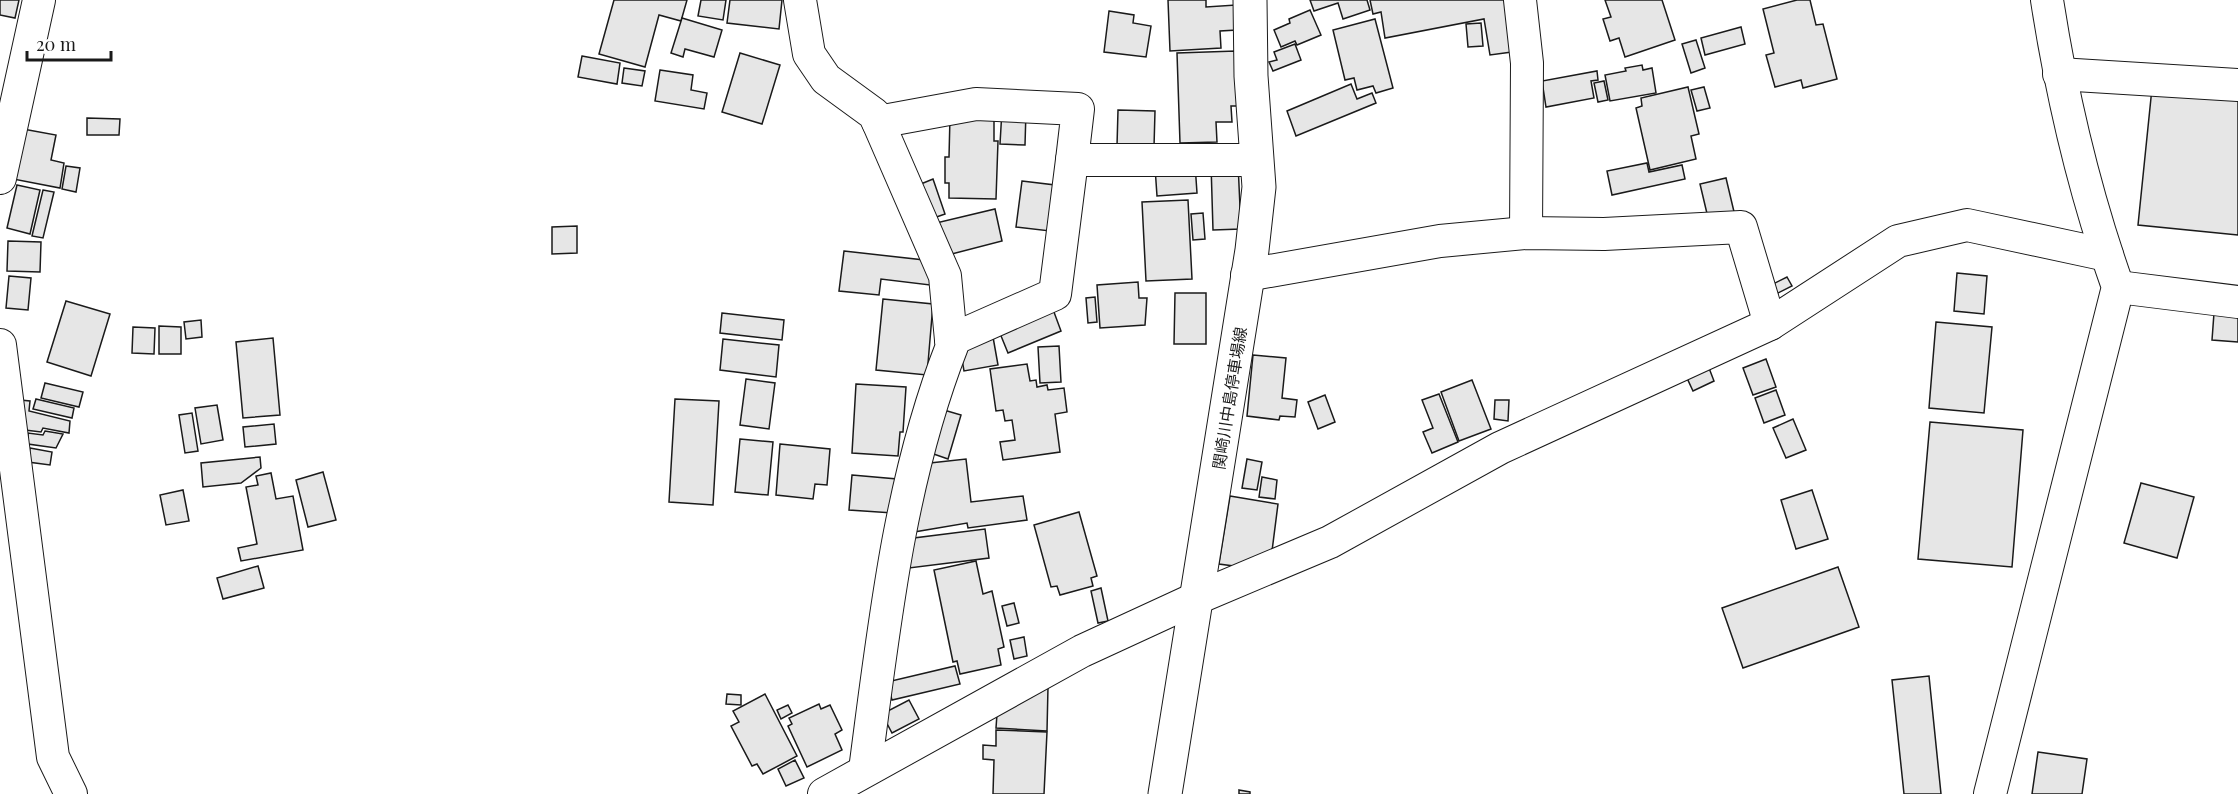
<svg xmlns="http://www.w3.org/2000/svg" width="2238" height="794" font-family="'Playfair Display','Noto Sans JP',serif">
  <rect width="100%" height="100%" fill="#fff"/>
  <g fill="#e6e6e6" stroke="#1a1a1a" stroke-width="1.5">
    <polygon points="0,0 19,0 15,18 0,15"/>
    <polygon points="614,0 687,0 681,21 659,15 645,67 599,54"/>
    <polygon points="701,0 726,0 723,20 698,16"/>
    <polygon points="730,0 782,0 779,29 727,23"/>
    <polygon points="1168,0 1206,0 1206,7 1236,5 1237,30 1220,31 1221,48 1170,51"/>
    <polygon points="1310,0 1367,0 1370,10 1343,19 1338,3 1314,11"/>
    <polygon points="1370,0 1511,0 1519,51 1490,55 1484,19 1385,38 1381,12 1373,14"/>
    <polygon points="1605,0 1662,0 1675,40 1625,57 1619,38 1610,41 1603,19 1611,17"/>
    <polygon points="1797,0 1810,0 1816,25 1823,24 1837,79 1803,88 1801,80 1775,87 1766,55 1774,53 1763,9"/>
    <polygon points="1310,10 1321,35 1297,45 1295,41 1281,47 1274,30 1290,23 1289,19"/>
    <polygon points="1109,11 1134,15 1133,23 1151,26 1146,57 1104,52"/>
    <polygon points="682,18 722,30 714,57 685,49 683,57 671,53"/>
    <polygon points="1375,19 1393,88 1376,93 1373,86 1357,90 1354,78 1345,80 1333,30"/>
    <polygon points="1481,23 1483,46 1468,47 1466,24"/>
    <polygon points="1741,27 1745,44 1705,55 1701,38"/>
    <polygon points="1696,40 1705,68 1691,73 1682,44"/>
    <polygon points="1295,44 1301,60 1273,71 1269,62 1277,60 1274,52"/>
    <polygon points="1236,51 1238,106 1231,106 1232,122 1216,122 1217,142 1180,143 1177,53"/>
    <polygon points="740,53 780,65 762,124 722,112"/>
    <polygon points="582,56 620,63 617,84 578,77"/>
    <polygon points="1642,65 1643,70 1652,68 1656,93 1610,101 1605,75 1626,71 1625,68"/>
    <polygon points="624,68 645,71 642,86 622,83"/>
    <polygon points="660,70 693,75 691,90 707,93 704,109 655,101"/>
    <polygon points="1597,71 1598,80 1591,81 1594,98 1546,107 1542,81"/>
    <polygon points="1604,81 1608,100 1598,102 1594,83"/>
    <polygon points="1351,84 1357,99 1372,93 1376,103 1296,136 1287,111"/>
    <polygon points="1688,87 1699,134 1691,136 1696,159 1650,170 1636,108 1642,106 1641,98"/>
    <polygon points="1704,87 1710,108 1697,111 1691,90"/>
    <polygon points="2152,88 2238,96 2238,235 2138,225"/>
    <polygon points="1002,110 1026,111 1025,145 1000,144"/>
    <polygon points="1118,110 1155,111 1154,147 1117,146"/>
    <polygon points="950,117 994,118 994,141 998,141 996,199 949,198 949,183 945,183 945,157 949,157"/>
    <polygon points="87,118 120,119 119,135 87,135"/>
    <polygon points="23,129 56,135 51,160 64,163 60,188 13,179"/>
    <polygon points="1238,163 1241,229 1213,230 1211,164"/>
    <polygon points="1647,163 1649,172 1682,165 1685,179 1612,195 1607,171"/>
    <polygon points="1195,164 1197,193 1157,196 1155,167"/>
    <polygon points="66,166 80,168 76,192 62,189"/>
    <polygon points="1726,178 1735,216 1709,222 1700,184"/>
    <polygon points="933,179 945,214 928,220 916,186"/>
    <polygon points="1022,181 1055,185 1050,231 1016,227"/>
    <polygon points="17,185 40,190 30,234 7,228"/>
    <polygon points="43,190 54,192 43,238 32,236"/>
    <polygon points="1188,200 1192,279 1146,281 1142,202"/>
    <polygon points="995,209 1002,241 944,256 936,223"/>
    <polygon points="1203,213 1205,239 1193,240 1191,214"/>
    <polygon points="577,226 577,253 552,254 552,227"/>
    <polygon points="8,241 41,242 40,272 7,271"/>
    <polygon points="844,251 933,261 930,285 881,279 879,295 839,291"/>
    <polygon points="1957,273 1987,276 1984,314 1954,311"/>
    <polygon points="9,276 31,278 28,310 6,308"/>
    <polygon points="1787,277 1792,286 1774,295 1769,286"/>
    <polygon points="1138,282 1139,298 1147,298 1145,325 1100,328 1097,285"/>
    <polygon points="1175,293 1206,293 1206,344 1174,344"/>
    <polygon points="1095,297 1097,322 1088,323 1086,298"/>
    <polygon points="883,299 933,304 927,375 876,370"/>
    <polygon points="66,301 110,314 91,376 47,362"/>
    <polygon points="1051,304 1061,331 1008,353 997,326"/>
    <polygon points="722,313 784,320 782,340 720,333"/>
    <polygon points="2214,313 2238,314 2238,342 2212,340"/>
    <polygon points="201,320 202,337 186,339 184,322"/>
    <polygon points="1936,322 1992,327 1984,413 1929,408"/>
    <polygon points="159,326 181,327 181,354 159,354"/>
    <polygon points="133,327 155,328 154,354 132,353"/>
    <polygon points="993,337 998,365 964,371 959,342"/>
    <polygon points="273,338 280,415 243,418 236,342"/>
    <polygon points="723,339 779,345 776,377 720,370"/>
    <polygon points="1059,346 1061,382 1040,383 1038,347"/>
    <polygon points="1253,355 1286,358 1282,398 1297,400 1295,417 1280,416 1279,420 1247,416"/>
    <polygon points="1766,359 1776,387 1753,395 1743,368"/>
    <polygon points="1027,364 1030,381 1036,380 1037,387 1047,385 1048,390 1064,388 1067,412 1055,414 1060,452 1003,460 1000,442 1015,440 1012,420 1005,421 1003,410 996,411 990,369"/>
    <polygon points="1709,368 1714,381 1693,391 1687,378"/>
    <polygon points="746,379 775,383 769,429 740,425"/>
    <polygon points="1472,380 1491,429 1459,441 1441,392"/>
    <polygon points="45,383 83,392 79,407 41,398"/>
    <polygon points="856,384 906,387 903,432 900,432 898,456 852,453"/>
    <polygon points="1776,390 1785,415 1764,423 1755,398"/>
    <polygon points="1439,394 1458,442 1432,453 1423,432 1433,428 1422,400"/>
    <polygon points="1325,395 1335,422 1318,429 1308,402"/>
    <polygon points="36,399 74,408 72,418 33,409"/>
    <polygon points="675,399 719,401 713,505 669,502"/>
    <polygon points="20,400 30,401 29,411 70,421 69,433 43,428 41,432 17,429"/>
    <polygon points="1495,400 1509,400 1508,421 1494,419"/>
    <polygon points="217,405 223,440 201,444 195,408"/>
    <polygon points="937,408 961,415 948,459 925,451"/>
    <polygon points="192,413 198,451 185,453 179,415"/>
    <polygon points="1793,419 1806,450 1786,458 1773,428"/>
    <polygon points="1930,422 2023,430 2012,567 1918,559"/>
    <polygon points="274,424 276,444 245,447 243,427"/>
    <polygon points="45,431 63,434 56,448 28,444 28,433 43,435"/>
    <polygon points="740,439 773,442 768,495 735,492"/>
    <polygon points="780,444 830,449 827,485 815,484 813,499 776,495"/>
    <polygon points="30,448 52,452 50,465 28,462"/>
    <polygon points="260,457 261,468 241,483 203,487 201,463"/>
    <polygon points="966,459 971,502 1023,496 1027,520 968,528 967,523 908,533 921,464"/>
    <polygon points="1247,459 1262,462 1257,490 1242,488"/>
    <polygon points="323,472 336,520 308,527 296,480"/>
    <polygon points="271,473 276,499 293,496 303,550 241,561 238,548 257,544 246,487 258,485 256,476"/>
    <polygon points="852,475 897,479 893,513 849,510"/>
    <polygon points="1262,477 1277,480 1275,499 1259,497"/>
    <polygon points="2141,483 2194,497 2177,558 2124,543"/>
    <polygon points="183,490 189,521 166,525 160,495"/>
    <polygon points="1812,490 1828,539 1796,549 1781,500"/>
    <polygon points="1230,496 1278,504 1272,551 1249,568 1219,564"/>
    <polygon points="1079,512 1097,576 1091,578 1093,586 1060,595 1057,586 1051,587 1034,525"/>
    <polygon points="985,529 989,558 909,568 906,539"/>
    <polygon points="976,561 983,594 992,591 1004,647 998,649 1001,665 960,674 957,661 953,662 934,570"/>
    <polygon points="258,566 264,588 223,599 217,578"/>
    <polygon points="1838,567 1859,627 1743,668 1722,608"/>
    <polygon points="1101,588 1108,621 1098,623 1091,591"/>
    <polygon points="1014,603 1019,623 1007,626 1002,606"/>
    <polygon points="1024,637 1027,656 1014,659 1010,640"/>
    <polygon points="955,666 960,684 892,700 887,682"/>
    <polygon points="1929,676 1941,794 1904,794 1892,680"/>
    <polygon points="1048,687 1047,731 996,728 997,714"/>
    <polygon points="727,694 741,695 741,705 726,704"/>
    <polygon points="765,694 797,756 763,774 757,764 752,766 731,726 739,722 733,711"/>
    <polygon points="909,700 919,719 892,733 882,714"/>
    <polygon points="819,704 821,709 830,705 842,730 835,734 842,750 807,767 788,726 792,724 789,718"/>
    <polygon points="788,705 792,713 781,719 777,710"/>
    <polygon points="996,730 1047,732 1044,794 993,794 994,760 983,759 983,745 996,746"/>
    <polygon points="2038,752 2087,759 2082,794 2032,794"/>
    <polygon points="795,760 804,778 786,786 778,769"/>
    <polygon points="1239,790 1250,792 1250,794 1239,794"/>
  </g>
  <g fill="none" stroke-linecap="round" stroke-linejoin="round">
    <defs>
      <g id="minor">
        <path d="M 800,0 L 809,54 L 826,79 L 874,114 L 878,122 L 945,276 L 951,340 L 952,346 C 899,481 884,627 865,770"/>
        <polyline points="1520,0 1527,63 1526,233"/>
        <polyline points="2059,74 2238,85"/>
        <polyline points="878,122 976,104 1078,109 1072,160 1257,160"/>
        <polyline points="0,178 39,0"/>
        <polyline points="1247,275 1440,241 1526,233 1604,234 1741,227 1770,324"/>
        <polyline points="2118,287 2238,302"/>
        <polyline points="951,340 1055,294 1072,160"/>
        <polyline points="0,345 53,757 71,794"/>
        <polyline points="824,794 1082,651 1197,598 1330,542 1500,448 1770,324 1898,241 1967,225 2107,255"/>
        <path d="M 1990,794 L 2118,287 C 2085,194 2062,97 2047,0"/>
      </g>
      <polyline id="major" points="1165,794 1252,250 1259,187 1251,76 1250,0"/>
    </defs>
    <use href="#minor" stroke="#1a1a1a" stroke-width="34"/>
    <use href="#major" stroke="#1a1a1a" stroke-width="35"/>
    <use href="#minor" stroke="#fff" stroke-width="32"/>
    <use href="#major" stroke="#fff" stroke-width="33"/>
  </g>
  <g text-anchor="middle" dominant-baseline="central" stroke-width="4.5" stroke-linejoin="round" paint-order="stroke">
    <g font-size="16" fill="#1a1a1a" stroke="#fff">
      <text transform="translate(1229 398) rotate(-81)">関崎川中島停車場線</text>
    </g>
  </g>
  <path d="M27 51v9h84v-9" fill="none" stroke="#1a1a1a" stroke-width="3"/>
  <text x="36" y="51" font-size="18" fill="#1a1a1a" stroke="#ffffff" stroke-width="4.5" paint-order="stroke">20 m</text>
</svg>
